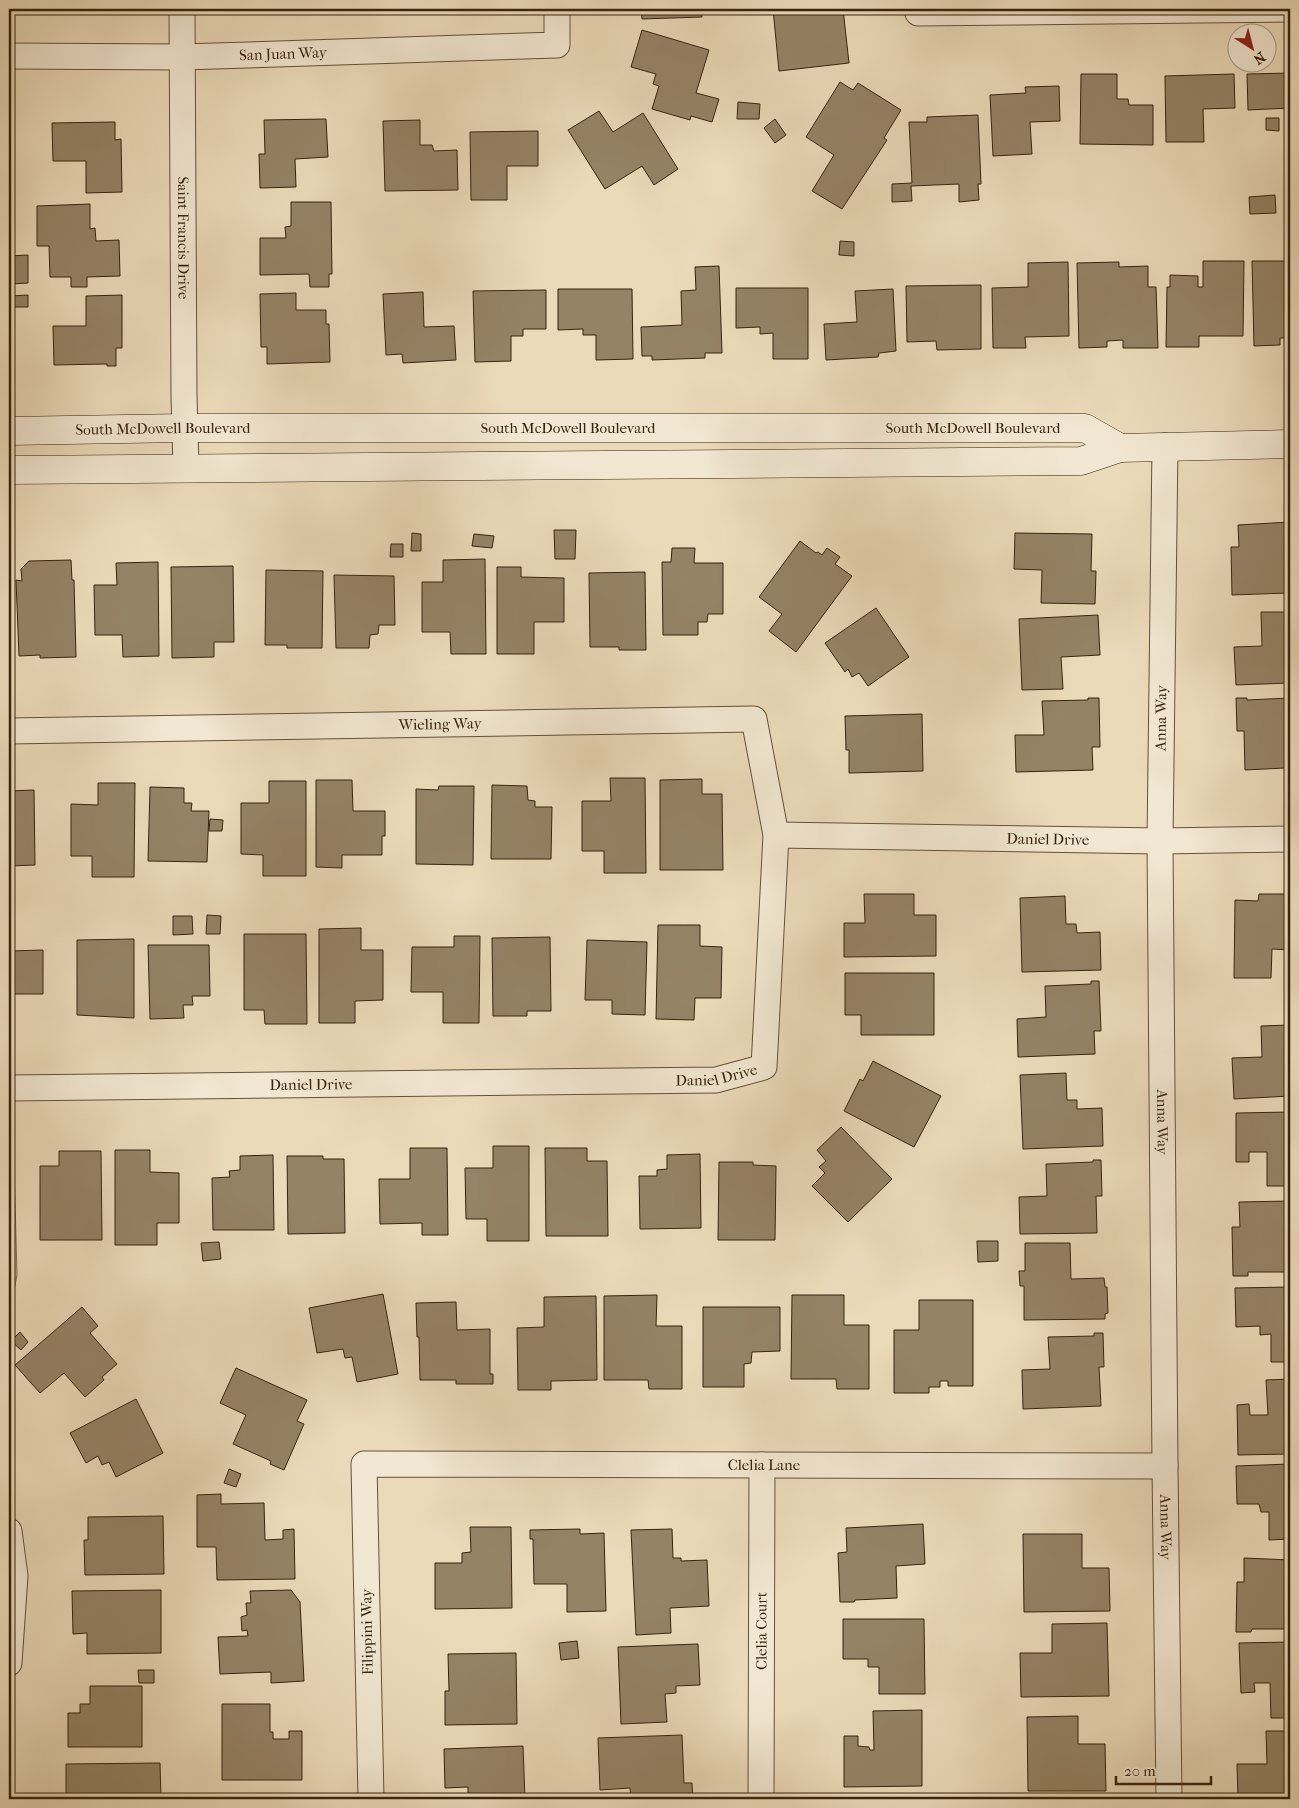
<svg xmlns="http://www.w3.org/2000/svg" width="1299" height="1808" font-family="'IM FELL French Canon',serif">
  <rect width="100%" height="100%" fill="#ebdab9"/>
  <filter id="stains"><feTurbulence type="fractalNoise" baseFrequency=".004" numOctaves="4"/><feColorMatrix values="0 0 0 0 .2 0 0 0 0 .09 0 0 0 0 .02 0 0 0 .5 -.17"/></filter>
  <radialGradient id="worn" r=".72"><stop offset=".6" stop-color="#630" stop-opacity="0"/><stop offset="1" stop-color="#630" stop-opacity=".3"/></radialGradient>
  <polygon fill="#ccbb9c" stroke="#827054" points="9,1125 13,1125 17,1275 9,1317"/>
  <g fill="#958366" stroke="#37240d">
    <polygon points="641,9 701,9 702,17 642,19"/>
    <polygon points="773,9 843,9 849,63 779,71"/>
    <polygon points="642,30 709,50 696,93 719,99 712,122 691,116 690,120 652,109 659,86 653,84 656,74 631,67"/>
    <polygon points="1290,73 1290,134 1290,108 1248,110 1247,74"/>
    <polygon points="1081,74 1117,74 1117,99 1128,99 1129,105 1153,105 1153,145 1080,144"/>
    <polygon points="1234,74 1235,108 1203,109 1204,142 1166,142 1165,76"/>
    <polygon points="840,82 853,90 858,83 901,110 884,138 887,140 842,209 812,191 834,155 806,137"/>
    <polygon points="1059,86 1060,121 1030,122 1032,154 993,156 990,95 1026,93 1025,87"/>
    <polygon points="738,102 760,104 759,119 737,119"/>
    <polygon points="599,111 613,132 643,113 678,169 654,185 642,166 605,189 568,130"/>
    <polygon points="978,115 981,184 978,184 979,200 959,202 959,184 911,186 912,201 892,202 892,184 912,183 909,122 927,122 927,117"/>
    <polygon points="1266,118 1279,118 1279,131 1266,130"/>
    <polygon points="326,119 328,157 295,159 296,187 260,188 259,154 265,154 264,120"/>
    <polygon points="775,119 786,135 775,143 764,128"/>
    <polygon points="420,120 420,145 432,145 434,151 457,150 458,190 385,191 383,121"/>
    <polygon points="115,122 115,140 121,139 122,192 86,193 86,161 53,161 52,123"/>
    <polygon points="538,131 538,166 507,166 507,200 471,200 470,132"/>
    <polygon points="1275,195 1276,213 1250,214 1249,197"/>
    <polygon points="291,202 331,202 332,274 329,274 329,287 310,287 309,274 260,275 260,238 286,238 285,227 291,226"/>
    <polygon points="90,204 90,229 95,228 96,241 119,240 120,276 87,277 87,287 71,287 71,277 50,277 49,246 37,246 37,206"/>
    <polygon points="840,241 854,242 854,256 839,255"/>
    <polygon points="28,255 28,283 10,284 9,256"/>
    <polygon points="1203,261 1244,261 1243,336 1199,336 1199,347 1166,347 1167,287 1170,287 1170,275 1198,276 1198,287 1203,287"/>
    <polygon points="1252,261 1290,261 1290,338 1280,338 1280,345 1254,346"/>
    <polygon points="1068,262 1069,336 1025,337 1026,348 993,348 992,288 1028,287 1028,263"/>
    <polygon points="1119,262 1119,267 1148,266 1148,287 1156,287 1158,348 1123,348 1123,340 1107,341 1107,347 1079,348 1077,263"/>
    <polygon points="719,266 722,353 705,353 705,358 652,360 652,356 642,356 641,327 682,325 681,291 696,290 695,267"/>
    <polygon points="981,285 981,349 937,350 936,341 907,342 906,286"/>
    <polygon points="736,288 808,288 808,359 773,359 773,333 760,334 760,327 736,328"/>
    <polygon points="558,289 632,289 633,359 596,360 596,335 583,335 583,329 558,330"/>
    <polygon points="893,289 896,351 879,353 878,357 826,360 824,324 857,322 855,291"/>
    <polygon points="546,290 546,329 523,329 523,336 511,336 511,361 475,362 473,291"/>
    <polygon points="423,292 424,327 454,326 456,360 403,363 402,354 386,355 383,294"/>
    <polygon points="296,293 296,310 326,310 326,324 329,324 330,362 267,364 267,347 261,347 260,294"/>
    <polygon points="28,295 28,307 10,307 10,296"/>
    <polygon points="122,295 122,348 116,348 116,366 107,366 107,364 54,365 53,326 86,326 86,296"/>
    <polygon points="1290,522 1290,589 1288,589 1288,593 1232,595 1231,547 1239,547 1238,525"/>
    <polygon points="554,530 576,530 575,559 555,559"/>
    <polygon points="412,533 421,534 421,551 411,551"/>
    <polygon points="1015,533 1092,534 1091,571 1096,571 1095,604 1041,603 1042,570 1014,569"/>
    <polygon points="474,534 494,536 492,548 472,546"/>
    <polygon points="800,541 816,553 818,552 822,555 827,548 840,557 835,564 852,576 796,652 769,631 782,614 759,597"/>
    <polygon points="391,544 403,544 403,557 390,557"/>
    <polygon points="672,548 695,548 694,563 723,563 723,614 708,614 707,622 698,622 698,635 663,635 662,562 671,562"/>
    <polygon points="485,559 486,654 451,654 450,632 422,632 422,582 443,582 443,560"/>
    <polygon points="71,560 72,580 74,580 76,657 40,658 40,655 19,656 16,580 22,581 21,569 29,561"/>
    <polygon points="158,562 159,656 123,657 122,635 95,635 94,585 117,585 116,563"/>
    <polygon points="233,566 234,642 214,642 214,657 172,658 171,567"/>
    <polygon points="497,567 521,567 521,577 564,578 564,622 534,622 534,654 497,654"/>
    <polygon points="266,570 323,571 322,648 287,648 287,645 265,645"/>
    <polygon points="645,572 646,650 619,650 619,647 590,647 589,573"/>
    <polygon points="334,575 394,576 395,625 379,625 378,634 370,635 369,648 336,648"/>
    <polygon points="876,608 909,657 868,686 859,673 852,677 848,669 845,672 825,643"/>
    <polygon points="1261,612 1290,612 1290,683 1236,685 1234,647 1262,646"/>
    <polygon points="1098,615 1100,655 1061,657 1063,689 1022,690 1019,619"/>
    <polygon points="1088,698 1099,698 1100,747 1092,747 1093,770 1016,772 1015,735 1044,735 1042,701 1088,700"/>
    <polygon points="1236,698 1247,698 1247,700 1289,698 1290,770 1285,771 1285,768 1245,770 1244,731 1237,731"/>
    <polygon points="922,714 923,771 849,773 849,750 846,750 845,716"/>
    <polygon points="610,778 645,778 646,873 604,873 604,851 582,851 582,801 611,801"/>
    <polygon points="702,779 702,794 722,794 723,870 660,870 660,780"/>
    <polygon points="316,780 352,780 353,811 385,811 385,836 382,836 382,855 342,855 342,868 316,867"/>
    <polygon points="269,781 306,781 306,876 263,876 263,855 241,854 241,803 269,803"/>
    <polygon points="98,783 135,783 134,877 92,877 92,856 71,856 71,804 98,805"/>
    <polygon points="492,785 527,786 528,800 535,801 535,807 552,807 551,859 491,859"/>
    <polygon points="439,786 474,786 473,865 416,864 416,789 438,790"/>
    <polygon points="150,787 184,788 184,803 192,803 191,811 209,811 207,862 148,861"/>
    <polygon points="9,788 9,791 34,790 35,865 9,866"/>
    <polygon points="210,819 223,820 222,831 209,831"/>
    <polygon points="864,894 914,894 914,915 936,915 936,956 844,957 844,923 865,923"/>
    <polygon points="1259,894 1290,894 1290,950 1272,949 1271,978 1234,978 1235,900 1258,901"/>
    <polygon points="1065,896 1066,924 1076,924 1077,933 1100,932 1101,970 1022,972 1020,898"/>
    <polygon points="207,915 221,916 220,934 206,934"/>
    <polygon points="173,916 192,916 193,934 173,935"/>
    <polygon points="658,925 700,925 700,946 722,947 721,998 695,998 694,1020 656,1019"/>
    <polygon points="361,928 361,950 383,950 383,1000 355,1001 355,1023 319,1023 319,929"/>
    <polygon points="244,934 306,934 307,1024 265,1024 264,1010 244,1010"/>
    <polygon points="454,936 480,936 479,1023 443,1023 443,992 411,992 412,947 454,947"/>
    <polygon points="550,937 551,1011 527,1011 527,1016 493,1016 492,938"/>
    <polygon points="134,939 134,1018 77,1015 77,940"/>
    <polygon points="587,940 647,942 645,1015 612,1014 612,1000 585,1000"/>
    <polygon points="148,945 209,945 210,996 192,996 193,1005 183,1005 184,1018 150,1019"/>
    <polygon points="43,950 43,994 12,994 12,1026 9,1026 9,951"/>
    <polygon points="845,973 934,973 934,1035 861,1035 861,1015 845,1015"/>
    <polygon points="1091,981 1099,981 1101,1031 1094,1031 1095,1054 1018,1057 1017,1019 1046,1017 1045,986 1091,984"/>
    <polygon points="1290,1025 1290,1096 1234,1099 1232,1058 1262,1057 1261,1026"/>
    <polygon points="873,1061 941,1096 914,1147 844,1111 860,1079 863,1081"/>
    <polygon points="1066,1073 1067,1100 1077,1100 1077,1109 1102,1108 1103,1146 1023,1149 1020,1075"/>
    <polygon points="1290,1112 1290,1186 1267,1186 1267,1152 1249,1152 1249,1162 1236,1162 1236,1113"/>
    <polygon points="841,1127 892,1179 848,1222 812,1186 825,1173 819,1167 826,1161 817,1150"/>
    <polygon points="493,1146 529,1146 529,1241 487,1241 487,1219 466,1219 465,1168 493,1168"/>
    <polygon points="410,1148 447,1148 448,1235 422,1235 422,1223 380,1224 379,1179 410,1179"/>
    <polygon points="545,1148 587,1148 587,1161 607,1161 608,1236 546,1236"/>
    <polygon points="115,1150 150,1150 150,1172 179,1173 179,1223 157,1223 157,1245 115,1245"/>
    <polygon points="59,1151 101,1151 102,1240 40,1240 40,1166 59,1166"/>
    <polygon points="700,1154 701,1228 640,1229 639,1176 657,1176 657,1170 667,1169 667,1155"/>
    <polygon points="273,1155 274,1230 213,1230 212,1178 230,1177 229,1171 240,1170 240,1156"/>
    <polygon points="287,1156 323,1156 323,1159 344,1159 345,1233 288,1234"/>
    <polygon points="1093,1160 1101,1160 1102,1196 1096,1196 1097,1233 1020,1234 1019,1197 1047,1196 1046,1164 1093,1162"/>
    <polygon points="719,1162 753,1162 753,1165 776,1166 775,1240 718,1240"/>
    <polygon points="1290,1201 1290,1272 1248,1272 1248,1276 1233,1276 1232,1227 1240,1227 1239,1202"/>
    <polygon points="977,1241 998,1241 998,1261 978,1262"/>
    <polygon points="219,1242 221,1259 203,1261 201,1243"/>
    <polygon points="1025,1243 1070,1243 1071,1279 1104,1278 1105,1287 1107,1287 1108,1313 1105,1314 1105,1319 1024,1320 1024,1286 1020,1286 1019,1271 1025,1271"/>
    <polygon points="1290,1287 1290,1362 1271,1362 1271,1334 1260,1335 1260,1326 1236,1327 1235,1288"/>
    <polygon points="383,1294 398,1374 357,1382 352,1357 345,1358 343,1349 317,1353 309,1308"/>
    <polygon points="657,1295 656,1326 682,1326 682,1389 649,1389 648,1380 604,1380 604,1296"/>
    <polygon points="792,1295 844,1295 844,1325 869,1325 869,1389 837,1389 836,1379 791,1379"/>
    <polygon points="596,1296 597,1380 551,1381 551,1390 518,1390 517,1328 544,1327 544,1297"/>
    <polygon points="919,1300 973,1300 973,1386 948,1386 948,1381 940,1381 940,1387 929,1387 929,1393 894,1393 894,1330 919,1330"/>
    <polygon points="456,1302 457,1330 490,1329 490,1374 493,1374 493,1384 456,1384 456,1380 420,1380 419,1337 417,1337 416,1303"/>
    <polygon points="82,1307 98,1326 90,1333 117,1364 102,1377 104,1380 85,1397 64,1373 40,1393 15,1365"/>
    <polygon points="703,1307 780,1307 780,1351 752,1352 751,1363 744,1364 744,1387 703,1387"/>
    <polygon points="20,1332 28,1342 21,1350 11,1341"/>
    <polygon points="1094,1333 1103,1333 1104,1367 1099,1367 1101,1406 1023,1409 1022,1370 1050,1369 1048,1337 1094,1336"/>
    <polygon points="236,1368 307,1400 297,1421 304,1424 284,1470 270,1464 271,1461 233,1444 246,1415 220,1403"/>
    <polygon points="1290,1379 1290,1454 1238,1455 1237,1405 1249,1404 1250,1415 1268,1415 1266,1380"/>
    <polygon points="136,1399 163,1453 116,1477 109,1462 102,1465 98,1456 86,1463 70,1433"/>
    <polygon points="1290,1464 1290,1539 1269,1540 1269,1512 1261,1512 1259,1504 1237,1504 1236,1466"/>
    <polygon points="229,1469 241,1474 236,1487 224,1483"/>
    <polygon points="221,1494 221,1504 264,1503 265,1540 283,1539 283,1530 294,1529 295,1579 217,1580 216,1547 197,1547 197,1495"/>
    <polygon points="163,1516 164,1574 85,1575 84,1540 88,1540 88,1517"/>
    <polygon points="923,1524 925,1564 896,1566 897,1598 855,1600 854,1602 840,1602 838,1553 847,1552 846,1528"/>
    <polygon points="470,1527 511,1527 512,1608 435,1609 435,1563 462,1563 462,1553 471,1552"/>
    <polygon points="580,1529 580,1534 604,1533 606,1611 567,1612 567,1584 534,1584 533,1539 530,1539 530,1530"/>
    <polygon points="672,1529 673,1558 681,1558 681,1561 707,1560 709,1606 670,1608 671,1633 636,1635 631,1530"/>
    <polygon points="1023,1534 1082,1534 1082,1568 1109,1568 1110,1611 1024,1612"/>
    <polygon points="1244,1558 1290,1560 1290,1629 1252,1629 1251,1632 1236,1632 1237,1582 1244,1582"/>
    <polygon points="161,1590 161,1653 87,1654 87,1633 73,1634 72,1591"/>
    <polygon points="291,1590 300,1602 304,1681 271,1683 271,1672 220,1674 218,1637 248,1636 247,1630 242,1631 241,1617 247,1615 246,1603 251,1603 250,1591"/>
    <polygon points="843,1619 924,1619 925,1694 879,1694 879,1667 868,1667 868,1659 843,1659"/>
    <polygon points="1107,1623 1109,1696 1021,1697 1020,1653 1052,1653 1052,1624"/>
    <polygon points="577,1641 579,1658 561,1660 559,1643"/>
    <polygon points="1290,1642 1290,1718 1271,1718 1270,1683 1254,1683 1255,1692 1241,1693 1239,1643"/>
    <polygon points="698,1644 700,1685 676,1686 676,1693 665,1694 667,1722 621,1724 618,1647"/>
    <polygon points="516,1653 517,1724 445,1725 445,1691 449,1691 448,1654"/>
    <polygon points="138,1670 154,1670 154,1683 139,1683"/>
    <polygon points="90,1686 142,1686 142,1747 68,1747 68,1713 80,1713 80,1704 90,1704"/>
    <polygon points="222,1704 270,1704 270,1732 273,1732 273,1739 289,1739 289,1731 302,1731 302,1780 222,1780"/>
    <polygon points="922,1710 922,1786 844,1787 844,1736 858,1736 858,1746 869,1747 870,1750 874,1750 873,1711"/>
    <polygon points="1078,1716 1078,1744 1105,1744 1106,1791 1028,1791 1027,1717"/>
    <polygon points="1266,1731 1290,1731 1290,1799 1238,1799 1237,1764 1267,1764"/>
    <polygon points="682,1735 684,1783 692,1783 693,1799 631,1799 630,1788 600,1790 598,1738"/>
    <polygon points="523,1746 525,1799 479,1799 479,1795 468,1796 468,1787 445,1788 444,1749"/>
    <polygon points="160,1763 161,1799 66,1799 66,1764"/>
  </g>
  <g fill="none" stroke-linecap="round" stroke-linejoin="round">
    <defs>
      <g id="minor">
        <path id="s1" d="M 182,9 L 184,396 L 186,467"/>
        <polyline points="918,9 918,13 1290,9"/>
        <path id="s2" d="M 9,56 L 182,57 L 557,45 L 557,9"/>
        <path id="s3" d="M 1165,446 L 1160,841 L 1165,1466 L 1169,1799"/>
        <path id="s4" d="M 9,731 L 754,719 L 776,835"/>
        <path id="s5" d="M 9,1088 L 716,1080 L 764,1067 L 776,835 L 1160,841 L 1290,839"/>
        <polyline points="9,1531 15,1576 9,1663"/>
        <path id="s6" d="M 371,1799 L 364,1464 L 1165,1466"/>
        <path id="s7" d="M 761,1799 L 762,1465"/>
      </g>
      <g id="secondary">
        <path id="s8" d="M 9,431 L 184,428 L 1085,428 L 1120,448"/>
        <polyline points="9,470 1081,461 1120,448 1290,444"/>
      </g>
    </defs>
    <use href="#minor" stroke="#645238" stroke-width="27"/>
    <use href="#secondary" stroke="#37240d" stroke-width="29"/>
    <use href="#minor" stroke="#f2e7d2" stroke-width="25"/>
    <use href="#secondary" stroke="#f2e7d2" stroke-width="28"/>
  </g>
  <g text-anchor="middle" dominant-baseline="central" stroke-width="4" stroke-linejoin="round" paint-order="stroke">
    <g font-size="15" fill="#37240d" stroke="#f2e7d2">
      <text stroke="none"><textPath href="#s2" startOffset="274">San Juan Way</textPath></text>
      <text stroke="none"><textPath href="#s1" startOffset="229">Saint Francis Drive</textPath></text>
      <text stroke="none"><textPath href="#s8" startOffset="559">South McDowell Boulevard</textPath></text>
      <text stroke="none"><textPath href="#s8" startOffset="964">South McDowell Boulevard</textPath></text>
      <text stroke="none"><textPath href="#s8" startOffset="154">South McDowell Boulevard</textPath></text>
      <text transform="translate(1161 718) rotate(-89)">Anna Way</text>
      <text stroke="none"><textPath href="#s4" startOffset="431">Wieling Way</textPath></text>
      <text stroke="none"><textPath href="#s5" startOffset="1261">Daniel Drive</textPath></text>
      <text stroke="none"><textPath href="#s5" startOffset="708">Daniel Drive</textPath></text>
      <text stroke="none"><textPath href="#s5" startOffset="302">Daniel Drive</textPath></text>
      <text stroke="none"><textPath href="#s3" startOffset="676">Anna Way</textPath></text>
      <text stroke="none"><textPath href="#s6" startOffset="735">Clelia Lane</textPath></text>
      <text stroke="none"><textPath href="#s3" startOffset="1081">Anna Way</textPath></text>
      <text transform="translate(367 1632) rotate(-91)">Filippini Way</text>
      <text stroke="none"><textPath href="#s7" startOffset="168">Clelia Court</textPath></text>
    </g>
  </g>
  <rect width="1299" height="1808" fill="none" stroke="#ebdab9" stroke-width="30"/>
  <rect x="10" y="10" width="1279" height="1788" fill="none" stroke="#37240d" stroke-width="2.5"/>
  <rect x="15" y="15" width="1269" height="1778" fill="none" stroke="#37240d"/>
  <g transform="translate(1252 48) rotate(144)"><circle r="24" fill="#f2e7d2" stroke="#a79983"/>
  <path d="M0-4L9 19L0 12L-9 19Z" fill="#8f2418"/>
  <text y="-8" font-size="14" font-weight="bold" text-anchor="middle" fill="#37240d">N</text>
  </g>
  <path d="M1116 1776v8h95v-8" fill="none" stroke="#37240d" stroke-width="2.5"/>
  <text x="1124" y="1776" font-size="15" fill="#37240d" stroke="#f2e7d2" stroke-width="4" paint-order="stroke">20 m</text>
  <rect width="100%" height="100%" filter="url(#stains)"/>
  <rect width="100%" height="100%" fill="url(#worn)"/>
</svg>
